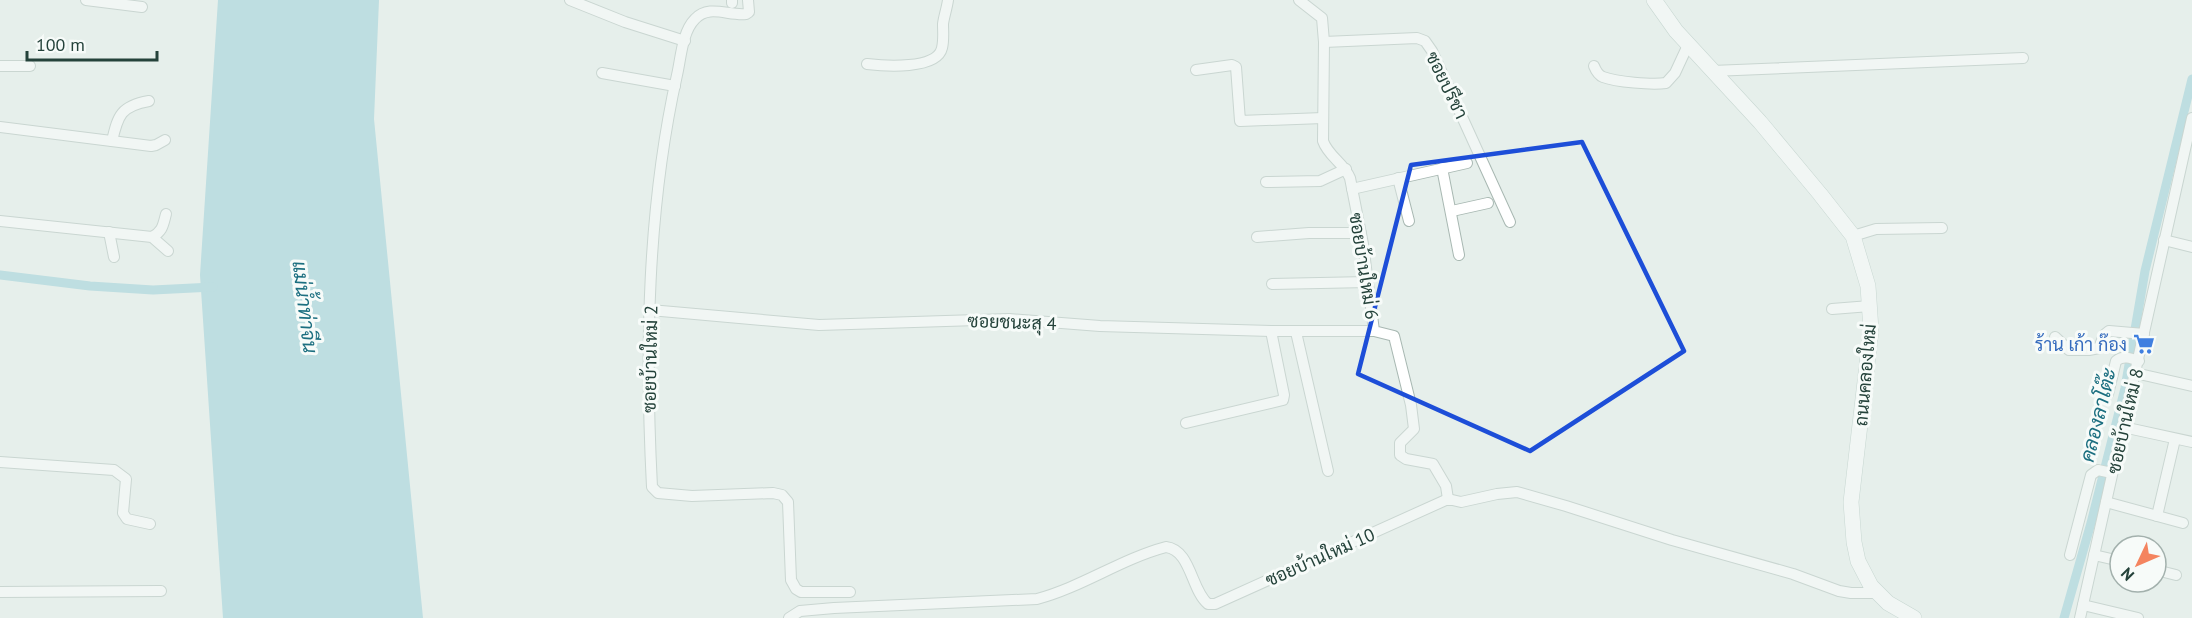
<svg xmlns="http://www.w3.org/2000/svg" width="2192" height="618" font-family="'PT Sans',Sarabun,sans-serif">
  <rect width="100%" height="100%" fill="#e6efeb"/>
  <polygon fill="#8ec9d4" points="218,0 379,0 374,119 423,618 223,618 200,275"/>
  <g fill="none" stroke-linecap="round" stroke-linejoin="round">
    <g stroke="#8ec9d4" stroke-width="9">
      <polyline points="0,275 90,286 153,290 213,287"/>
      <polyline points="2064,618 2091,523 2125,388 2145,271 2192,79"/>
    </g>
    <defs>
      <g id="street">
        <polyline points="86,0 142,7"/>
        <polyline points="570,0 625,22 685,41"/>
        <polyline points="732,0 732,3"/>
        <path d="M 748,0 L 749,12 L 746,14 C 728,16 709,4 695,19 C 682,32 681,58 677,75 C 647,209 645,351 652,487 L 658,493 L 692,496 L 773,493 L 782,495 L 788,502 L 791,580 L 796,589 L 801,592 L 850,592"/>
        <path d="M 1299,0 L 1322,18 L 1324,42 L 1323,141 C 1328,156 1344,163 1350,178 L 1363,244 L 1374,331 L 1394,336 L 1411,405 L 1414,429 L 1400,443 L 1400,455 L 1406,459 L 1433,464 L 1446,486 L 1448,499"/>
        <polyline points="1324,42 1417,38 1425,41 1432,51 1510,222"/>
        <path d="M 867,64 C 884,66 937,70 942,48 C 944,40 943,31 943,24 C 944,16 947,8 948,0"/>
        <polyline points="0,66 30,66"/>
        <path d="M 1594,66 C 1596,71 1598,75 1603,77 C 1616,82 1652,85 1666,83 L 1675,73 L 1688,45"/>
        <polyline points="1196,70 1232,65 1236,67 1240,121 1323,118"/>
        <polyline points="1712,71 2023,58"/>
        <polyline points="602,73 675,86"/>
        <polyline points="0,127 151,146 156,145 165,140"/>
        <path d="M 112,141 C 118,115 121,106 149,101"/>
        <polyline points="1442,168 1459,255"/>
        <polyline points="1398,178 1409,221"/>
        <polyline points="1266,182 1320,181 1346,169"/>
        <polyline points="1352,189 1467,163"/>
        <polyline points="1452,211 1488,203"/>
        <polyline points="0,221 152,237 168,251"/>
        <polyline points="109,232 114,257"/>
        <polyline points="1853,236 1876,229 1942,228"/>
        <path d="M 152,237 C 163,231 163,225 166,214"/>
        <polyline points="1257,237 1309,233 1361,233"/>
        <polyline points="2164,240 2192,247"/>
        <polyline points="1272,284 1368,282"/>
        <polyline points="1832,309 1870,306"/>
        <polyline points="650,310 819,325 1009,319 1100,326 1271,331 1374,331"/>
        <polyline points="1296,332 1328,471"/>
        <polyline points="2055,337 2069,350 2089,350 2099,348 2104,335 2109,331 2144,334"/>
        <polyline points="2135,373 2192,386"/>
        <path d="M 2108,394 L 2116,361 C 2123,355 2131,358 2139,361"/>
        <polyline points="1186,423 1283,400 1284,395 1271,331"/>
        <polyline points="2123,427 2192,442"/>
        <polyline points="0,462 114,470 126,479 123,513 127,519 150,524"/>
        <polyline points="2106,502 2183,523"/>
        <polyline points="2157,516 2175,439"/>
        <polyline points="2070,555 2091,475 2098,470 2112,473"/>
        <polyline points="2094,555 2120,561"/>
        <polyline points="2156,570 2176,575"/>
        <polyline points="0,592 161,591"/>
        <polyline points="2083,605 2138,618"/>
        <path d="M 789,618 L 800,611 L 834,608 L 1037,599 C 1082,587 1121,559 1166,547 C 1191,550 1191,590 1208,604 L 1215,604 L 1448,499 L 1461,502 L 1497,494 L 1517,492 L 1566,506 L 1672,540 L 1793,574 L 1839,591 L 1851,593 L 1878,593"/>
        <polyline points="2080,618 2192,118"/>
      </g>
      <polyline id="secondary" points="1654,0 1676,31 1760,122 1820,194 1853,236 1868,286 1871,330 1851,502 1854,542 1858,561 1871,586 1888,603 1914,618"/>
    </defs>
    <use href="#street" stroke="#a8b8b2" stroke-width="12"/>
    <use href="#secondary" stroke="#a4bbb3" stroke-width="16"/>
    <use href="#street" stroke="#fff" stroke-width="10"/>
    <use href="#secondary" stroke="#fff" stroke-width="15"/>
  </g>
  <path d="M0 0H2192V618H0ZM 1582,142 L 1684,351 L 1530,451 L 1358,374 L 1411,165 Z" fill="#e6efeb" fill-opacity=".55" fill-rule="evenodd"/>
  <path fill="none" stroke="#1d4ed8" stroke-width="4.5" stroke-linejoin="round" d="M 1582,142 L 1684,351 L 1530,451 L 1358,374 L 1411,165 Z"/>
  <defs>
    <symbol id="supermarket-bare" viewBox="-9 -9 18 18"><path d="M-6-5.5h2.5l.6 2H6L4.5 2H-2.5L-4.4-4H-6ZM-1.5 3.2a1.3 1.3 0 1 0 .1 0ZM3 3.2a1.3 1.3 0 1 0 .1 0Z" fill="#3f7fe0" stroke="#f7fbf9" stroke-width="2.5" paint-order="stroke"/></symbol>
  </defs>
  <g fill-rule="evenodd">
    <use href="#supermarket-bare" x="2129" y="329" width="30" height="30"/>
  </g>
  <g text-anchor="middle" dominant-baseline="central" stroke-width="6" stroke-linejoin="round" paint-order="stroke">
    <g font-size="18" fill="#24423a" stroke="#f7fbf9">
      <text transform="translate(1447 85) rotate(64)">ซอยปรีชา</text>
      <text transform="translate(1364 266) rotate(81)">ซอยบ้านใหม่ 6</text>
      <text transform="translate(1012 322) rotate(2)">ซอยชนะสุ 4</text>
      <text transform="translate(650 359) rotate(-89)">ซอยบ้านใหม่ 2</text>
      <text transform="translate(1865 375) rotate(-85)">ถนนคลองใหม่</text>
      <text transform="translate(2125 421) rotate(-77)">ซอยบ้านใหม่ 8</text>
      <text transform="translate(1320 557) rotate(-24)">ซอยบ้านใหม่ 10</text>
    </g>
    <g font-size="18" fill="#366cbe" stroke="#f7fbf9" text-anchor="end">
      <text x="2127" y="344">ร้าน เก้า ก๊อง</text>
    </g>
    <g font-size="20" font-style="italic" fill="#1c6f80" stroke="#f7fbf9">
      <text transform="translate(305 307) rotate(83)">แม่น้ำท่าจีน</text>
      <text transform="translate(2098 415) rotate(-76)">คลองลาโต๊ะ</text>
    </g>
  </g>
  <g transform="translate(2138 564) rotate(226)"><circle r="28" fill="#f7fbf9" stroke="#a3b1ad" stroke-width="1.5"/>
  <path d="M0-4.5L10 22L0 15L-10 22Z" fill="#f4845f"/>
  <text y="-9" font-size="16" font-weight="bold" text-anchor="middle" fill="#24423a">N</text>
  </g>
  <path d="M27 51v9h130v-9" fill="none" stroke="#24423a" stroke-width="3"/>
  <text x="36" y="51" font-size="18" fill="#24423a" stroke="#f7fbf9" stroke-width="4.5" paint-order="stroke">100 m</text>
</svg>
